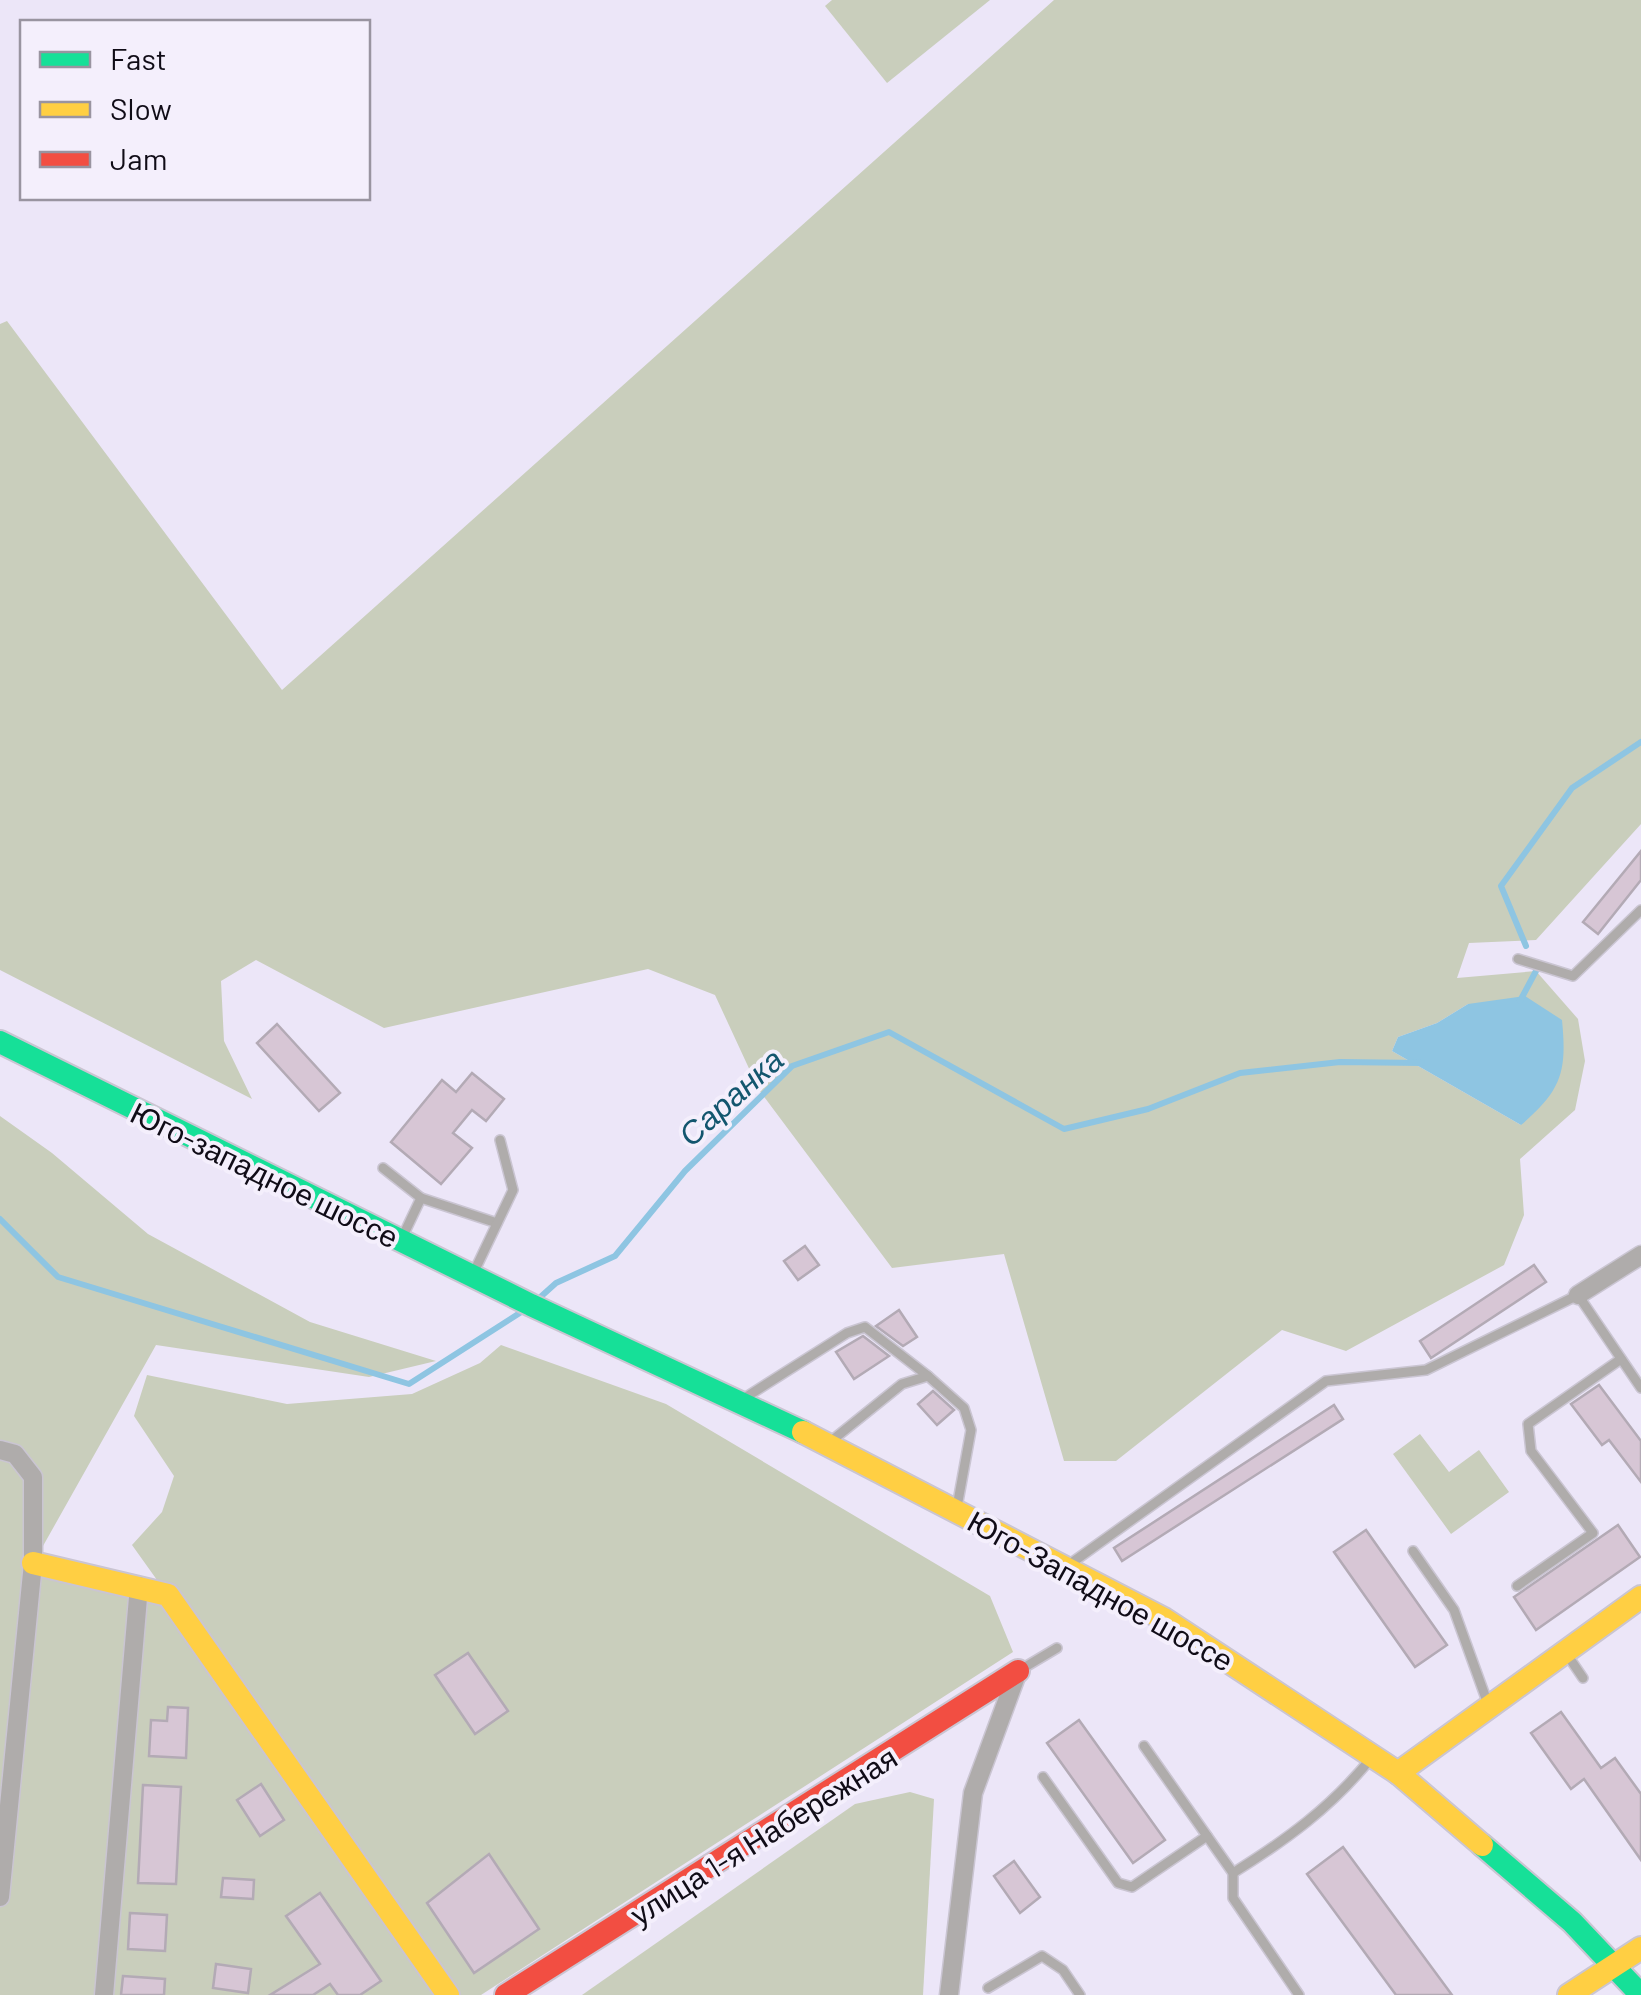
<svg xmlns="http://www.w3.org/2000/svg" width="1641" height="1995" font-family="Barlow,sans-serif">
  <rect width="100%" height="100%" fill="#ece6f8"/>
  <g fill="#c9cebc" fill-rule="evenodd">
    <polygon points="832,0 990,0 887,83 825,6"/>
    <path d="M 1054,0 L 1641,0 L 1641,824 L 1536,940 L 1469,943 L 1457,978 L 1536,971 L 1578,1019 L 1585,1061 L 1575,1110 L 1520,1159 L 1524,1215 L 1504,1265 L 1346,1351 L 1282,1330 L 1116,1461 L 1064,1461 L 1004,1254 L 892,1268 L 759,1090 L 715,995 L 648,969 L 384,1028 L 256,960 L 221,981 L 224,1041 L 252,1099 L 0,970 L 0,324 L 7,321 L 282,690 ZM 1468,1004 L 1521,1125 L 1392,1051 L 1398,1037 L 1437,1023 Z"/>
    <polygon points="0,1116 52,1153 148,1234 310,1322 436,1361 369,1377 156,1345 34,1562 167,1594 132,1545 162,1512 174,1476 134,1416 147,1375 287,1404 412,1394 480,1363 501,1345 666,1404 990,1596 1013,1652 481,1995 0,1995"/>
    <polygon points="1420,1434 1449,1472 1479,1450 1509,1492 1451,1534 1393,1454"/>
    <polygon points="910,1792 934,1799 923,1995 582,1995 855,1804"/>
  </g>
  <path fill="#8ec5e2" d="M 1525,996 L 1562,1020 C 1567,1072 1562,1090 1521,1125 L 1392,1051 L 1398,1037 L 1437,1023 L 1468,1004 Z"/>
  <g fill="none" stroke-linecap="round" stroke-linejoin="round">
    <g stroke="#8ec5e2" stroke-width="6">
      <polyline points="1526,946 1501,886 1572,788 1641,742"/>
      <polyline points="1520,1001 1536,971"/>
      <polyline points="0,1219 58,1277 409,1384 526,1309"/>
      <polyline points="536,1301 556,1283 615,1256 685,1171 792,1066 889,1032 1064,1129 1148,1109 1240,1073 1340,1062 1422,1063"/>
    </g>
  </g>
  <g fill="#d7c6d5" stroke="#b3aab5" stroke-width="2.5">
    <polygon points="1641,851 1641,880 1598,934 1583,922"/>
    <polygon points="277,1024 340,1093 319,1111 257,1043"/>
    <polygon points="472,1073 504,1099 486,1121 472,1110 453,1133 472,1148 441,1184 391,1142 442,1080 456,1092"/>
    <polygon points="805,1246 819,1265 798,1280 784,1261"/>
    <polygon points="1534,1265 1546,1282 1431,1358 1420,1341"/>
    <polygon points="899,1310 917,1337 903,1346 876,1326"/>
    <polygon points="863,1336 889,1356 854,1379 836,1352"/>
    <polygon points="1599,1385 1641,1441 1641,1482 1609,1440 1602,1445 1571,1404"/>
    <polygon points="933,1391 954,1410 937,1425 918,1404"/>
    <polygon points="1334,1405 1343,1419 1122,1561 1114,1548"/>
    <polygon points="1618,1525 1640,1557 1536,1630 1514,1597"/>
    <polygon points="1366,1530 1447,1645 1415,1667 1334,1552"/>
    <polygon points="468,1653 508,1711 475,1734 435,1675"/>
    <polygon points="168,1707 188,1708 186,1758 149,1756 151,1720 167,1721"/>
    <polygon points="1561,1712 1601,1768 1615,1758 1641,1794 1641,1860 1584,1779 1571,1789 1531,1733"/>
    <polygon points="1079,1720 1165,1840 1133,1863 1047,1743"/>
    <polygon points="261,1784 284,1820 260,1836 237,1800"/>
    <polygon points="143,1785 181,1787 176,1884 138,1883"/>
    <polygon points="1343,1847 1452,1995 1396,1995 1307,1874"/>
    <polygon points="489,1854 539,1929 474,1973 427,1903"/>
    <polygon points="1014,1861 1040,1897 1020,1913 994,1876"/>
    <polygon points="223,1878 254,1880 253,1899 221,1897"/>
    <polygon points="320,1893 381,1981 360,1995 338,1995 330,1984 313,1995 270,1995 320,1964 286,1916"/>
    <polygon points="130,1913 167,1915 165,1951 128,1949"/>
    <polygon points="216,1964 251,1969 248,1993 213,1988"/>
    <polygon points="123,1976 165,1979 164,1995 121,1995"/>
  </g>
  <g fill="none" stroke-linecap="round" stroke-linejoin="round">
    <defs>
      <g id="lane">
        <polyline points="1518,959 1573,976 1641,910"/>
        <polyline points="383,1168 421,1198 402,1238"/>
        <polyline points="421,1198 497,1223"/>
        <polyline points="473,1274 513,1190 500,1140"/>
        <polyline points="743,1399 847,1333 865,1327 928,1376"/>
        <polyline points="830,1442 902,1384 928,1376 964,1408 971,1430 957,1507"/>
        <polyline points="1413,1551 1454,1610 1488,1704"/>
        <polyline points="1070,1564 1326,1381 1426,1370 1578,1295 1641,1388"/>
        <polyline points="1517,1586 1593,1533 1531,1451 1528,1424 1621,1359"/>
        <polyline points="1566,1653 1583,1678"/>
        <polyline points="1020,1670 1057,1648"/>
        <polyline points="1144,1746 1233,1873 1233,1898 1299,1995"/>
        <polyline points="1043,1777 1118,1883 1132,1887 1207,1836"/>
        <path d="M 1233,1873 C 1286,1840 1332,1807 1372,1757"/>
        <polyline points="988,1988 1042,1956 1063,1970 1080,1995"/>
      </g>
      <g id="street">
        <polyline points="1578,1295 1641,1255"/>
        <polyline points="0,1450 15,1454 33,1477 33,1563 0,1897"/>
        <polyline points="104,1995 139,1586"/>
        <polyline points="949,1995 973,1793 1018,1671"/>
      </g>
      <g id="fast">
        <polyline points="0,1042 531,1305 803,1432"/>
        <polyline points="1482,1845 1572,1922 1641,1995"/>
      </g>
      <g id="slow">
        <polyline points="803,1432 1164,1619 1398,1773 1482,1845"/>
        <polyline points="33,1563 168,1595 448,1995"/>
        <polyline points="1398,1773 1641,1597"/>
        <polyline points="1569,1995 1641,1948"/>
      </g>
      <polyline id="jam" points="506,1995 1018,1671"/>
    </defs>
    <use href="#lane" stroke="#cac5d2" stroke-width="12"/>
    <use href="#street" stroke="#cac5d2" stroke-width="21"/>
    <use href="#fast" stroke="#cac5d2" stroke-width="26"/>
    <use href="#slow" stroke="#cac5d2" stroke-width="26"/>
    <use href="#jam" stroke="#cac5d2" stroke-width="26"/>
    <use href="#lane" stroke="#afacab" stroke-width="9"/>
    <use href="#street" stroke="#afacab" stroke-width="18"/>
    <use href="#fast" stroke="#16e098" stroke-width="22"/>
    <use href="#slow" stroke="#ffcf43" stroke-width="22"/>
    <use href="#jam" stroke="#f24e42" stroke-width="22"/>
  </g>
  <g text-anchor="middle" dominant-baseline="central" stroke-width="8" stroke-linejoin="round" paint-order="stroke">
    <g font-size="30" fill="#100c17" stroke="#f4effc">
      <text transform="translate(265 1174) rotate(26)">Юго-западное шоссе</text>
      <text transform="translate(1101 1590) rotate(29)">Юго-Западное шоссе</text>
      <text transform="translate(763 1835) rotate(-32)">улица 1-я Набережная</text>
    </g>
    <g font-size="32" font-style="italic" fill="#13566e" stroke="#f4effc">
      <text transform="translate(730 1096) rotate(-42)">Саранка</text>
    </g>
  </g>
  <rect x="20" y="20" width="350" height="180" fill="#f4effc" stroke="#9994a0" stroke-width="2.5"/>
  <rect x="40" y="52" width="50" height="15" fill="#16e098" stroke="#9994a0" stroke-width="2.5"/>
  <text x="110" y="70" font-size="30" fill="#100c17">Fast</text>
  <rect x="40" y="102" width="50" height="15" fill="#ffcf43" stroke="#9994a0" stroke-width="2.5"/>
  <text x="110" y="120" font-size="30" fill="#100c17">Slow</text>
  <rect x="40" y="152" width="50" height="15" fill="#f24e42" stroke="#9994a0" stroke-width="2.5"/>
  <text x="110" y="170" font-size="30" fill="#100c17">Jam</text>
</svg>
